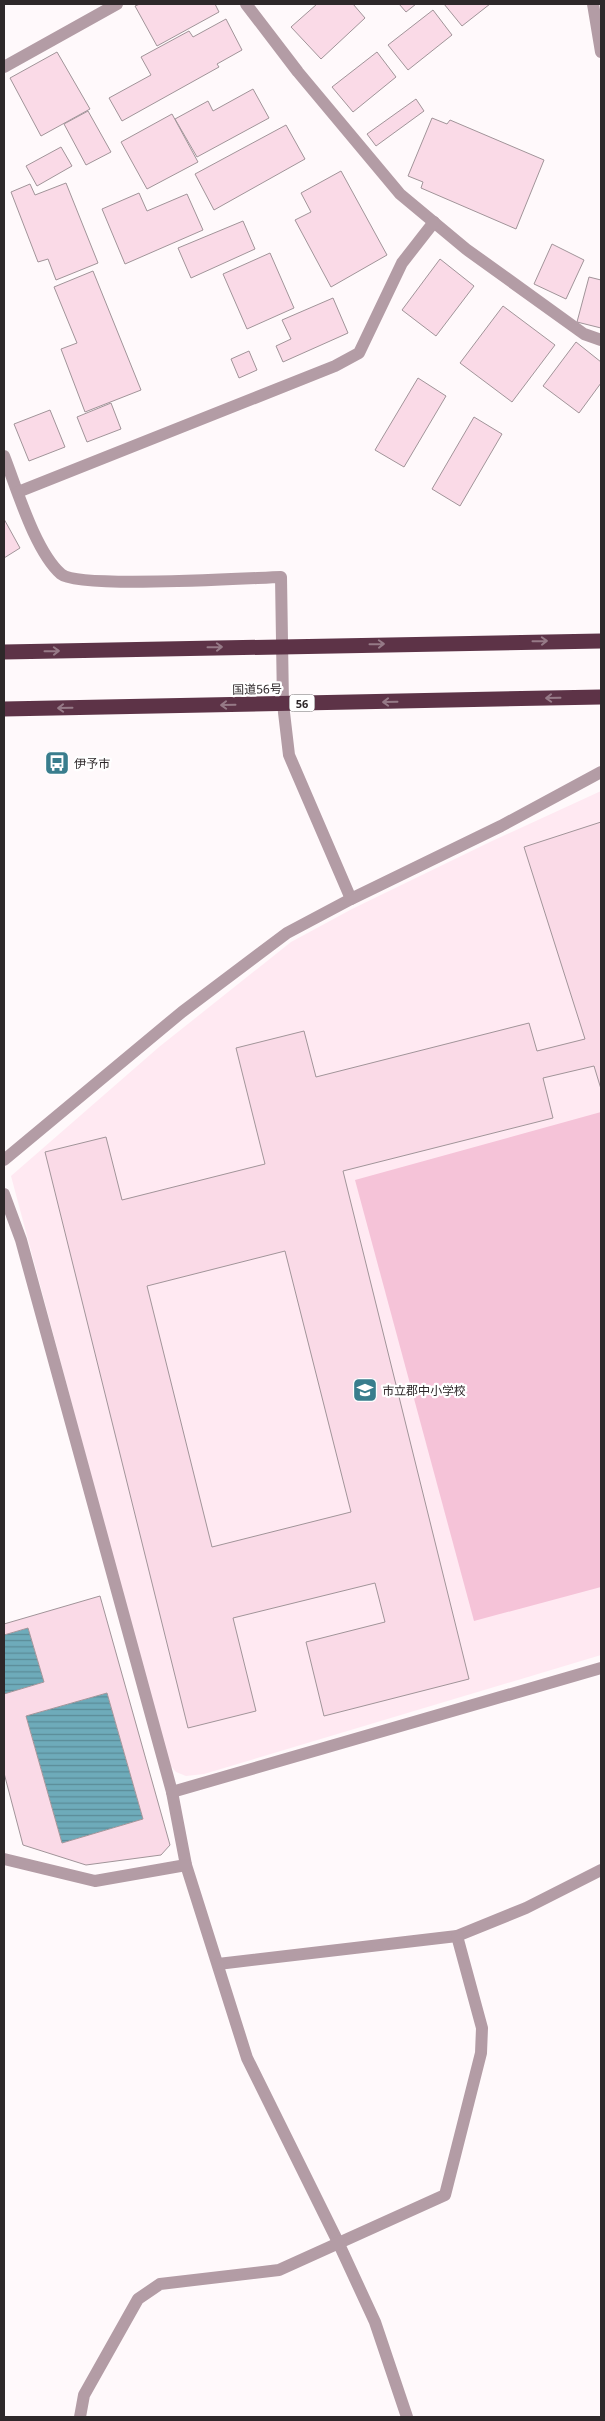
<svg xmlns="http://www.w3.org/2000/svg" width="605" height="2421" font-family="'Noto Sans','Noto Sans JP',sans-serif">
  <defs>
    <pattern id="water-rules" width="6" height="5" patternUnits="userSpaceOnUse" patternTransform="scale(1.25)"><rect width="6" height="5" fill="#6eabba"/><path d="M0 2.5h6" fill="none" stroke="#5b8b97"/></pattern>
  </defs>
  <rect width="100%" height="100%" fill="#fff9fb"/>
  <polygon fill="#ffe9f2" points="601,791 601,1655 204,1774 186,1776 176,1772 168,1763 11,1176 159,1047 291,942 352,909 492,841"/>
  <polygon fill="#f5c3d8" points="601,1112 601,1587 474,1621 355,1180"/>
  <g fill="url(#water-rules)">
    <polygon points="28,1628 44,1682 4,1694 4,1635"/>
    <polygon points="107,1693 143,1819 62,1843 26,1716"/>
  </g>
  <g fill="#fadae7" stroke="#a19499" fill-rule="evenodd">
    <polygon points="140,4 215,4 219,12 157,46 135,6"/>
    <polygon points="317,4 353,4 365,18 321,59 291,27"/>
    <polygon points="399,4 416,4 406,12"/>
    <polygon points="444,4 490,4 462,26"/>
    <polygon points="433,10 452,35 408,70 388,45"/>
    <polygon points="226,19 242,50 217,64 219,67 122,121 109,98 151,75 141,57 189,31 193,37"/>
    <polygon points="57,52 90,109 41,136 10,78"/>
    <polygon points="377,52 396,77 353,112 332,87"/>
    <polygon points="253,89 269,118 197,157 175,119 208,101 213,111"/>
    <polygon points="416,99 424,111 376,146 367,134"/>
    <polygon points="88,111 111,152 86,165 64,124"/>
    <polygon points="172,114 198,162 147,189 121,142"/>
    <polygon points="432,118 447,124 450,120 544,160 516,229 421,188 423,182 408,176"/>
    <polygon points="286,125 305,159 214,210 195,174"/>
    <polygon points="61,147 72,166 37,186 26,166"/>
    <polygon points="341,171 387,255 331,287 295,220 311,212 301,193"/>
    <polygon points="66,183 98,263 56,280 48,259 38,262 11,192 30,184 35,195"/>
    <polygon points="139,193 147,211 187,194 203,230 125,264 102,209"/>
    <polygon points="243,221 255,249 191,278 178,248"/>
    <polygon points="552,244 584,260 566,299 534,284"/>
    <polygon points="270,253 294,308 247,329 223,274"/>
    <polygon points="440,259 474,286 436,336 402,310"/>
    <polygon points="93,271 141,390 85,412 61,349 77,343 54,287"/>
    <polygon points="589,277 601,280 601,328 577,322"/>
    <polygon points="333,298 348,333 283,362 276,346 291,339 282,320"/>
    <polygon points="503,306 555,345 512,402 460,363"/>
    <polygon points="576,342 601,362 601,383 579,413 543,386"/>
    <polygon points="249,351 257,370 239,378 231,359"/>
    <polygon points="418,378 446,396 404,467 375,450"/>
    <polygon points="111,403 121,429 87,442 77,417"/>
    <polygon points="50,410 65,447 29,461 14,424"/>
    <polygon points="474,417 502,434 460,506 432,489"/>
    <polygon points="4,519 20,548 4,558"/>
    <path d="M 601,822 L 601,1089 L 594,1066 L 543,1078 L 553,1118 L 343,1171 L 469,1679 L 324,1716 L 306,1642 L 385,1622 L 375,1583 L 233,1618 L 256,1711 L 188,1728 L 45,1152 L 106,1137 L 122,1200 L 265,1164 L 236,1048 L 304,1031 L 316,1077 L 529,1023 L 537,1051 L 585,1039 L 524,847 ZM 285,1251 L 351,1512 L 212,1547 L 147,1286 Z"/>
    <path d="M 100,1596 L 170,1845 L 161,1855 L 86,1865 L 23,1845 L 4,1773 L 4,1694 L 44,1682 L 28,1628 L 4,1635 L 4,1624 ZM 107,1693 L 143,1819 L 62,1843 L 26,1716 Z"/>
  </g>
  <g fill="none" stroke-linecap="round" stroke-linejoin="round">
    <g stroke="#b39ca5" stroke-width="12">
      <polyline points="246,4 298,72 400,194 466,249 584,334 601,340"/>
      <polyline points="593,4 601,52"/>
      <polyline points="4,67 117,4"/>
      <path d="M 4,456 C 17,489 35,551 61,574 C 78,589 249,578 281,577 L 283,704 L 289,755 L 351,899"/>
      <polyline points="18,492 335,366 359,353 402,263 434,222"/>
      <polyline points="4,1160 182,1012 287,933 351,899 501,826 601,772"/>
      <polyline points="4,1194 21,1240 172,1792 186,1865 247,2058 338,2242 375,2322 407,2417"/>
      <polyline points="172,1792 601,1668"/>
      <polyline points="4,1859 95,1881 186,1865"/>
      <polyline points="218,1964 457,1936 526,1908 601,1870"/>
      <polyline points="80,2417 84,2395 138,2299 160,2284 279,2270 445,2195 481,2053 482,2028 457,1936"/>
    </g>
    <g stroke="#5d3347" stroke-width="15">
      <polyline points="4,652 601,641"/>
      <polyline points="4,709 601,697"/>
    </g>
  </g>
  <defs><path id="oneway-shaft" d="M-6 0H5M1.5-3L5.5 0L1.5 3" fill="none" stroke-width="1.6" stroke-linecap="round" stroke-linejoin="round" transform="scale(1.25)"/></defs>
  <g stroke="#967a87">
    <use href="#oneway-shaft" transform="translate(540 641) rotate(-1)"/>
    <use href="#oneway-shaft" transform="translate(377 644) rotate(-1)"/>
    <use href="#oneway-shaft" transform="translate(215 647) rotate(-1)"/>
    <use href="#oneway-shaft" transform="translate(52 651) rotate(-1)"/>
    <use href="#oneway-shaft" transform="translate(553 698) rotate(179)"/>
    <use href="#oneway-shaft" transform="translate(390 702) rotate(179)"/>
    <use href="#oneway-shaft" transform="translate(228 705) rotate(179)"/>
    <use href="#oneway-shaft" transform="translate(65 708) rotate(179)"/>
  </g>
  <defs>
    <symbol id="bus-square" viewBox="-11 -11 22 22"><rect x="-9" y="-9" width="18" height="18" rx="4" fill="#397d8d" stroke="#fff"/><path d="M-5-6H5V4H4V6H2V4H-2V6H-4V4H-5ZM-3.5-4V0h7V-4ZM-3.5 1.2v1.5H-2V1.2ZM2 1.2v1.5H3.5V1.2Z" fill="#fff"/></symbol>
    <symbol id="school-square" viewBox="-11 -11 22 22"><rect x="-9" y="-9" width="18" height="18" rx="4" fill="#397d8d" stroke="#fff"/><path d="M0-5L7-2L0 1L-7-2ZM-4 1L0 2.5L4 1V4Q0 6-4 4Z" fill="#fff"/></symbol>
  </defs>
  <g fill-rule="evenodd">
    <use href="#bus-square" x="43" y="749" width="28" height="28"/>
    <use href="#school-square" x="351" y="1376" width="28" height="28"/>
  </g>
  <g text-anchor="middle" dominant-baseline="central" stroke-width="4.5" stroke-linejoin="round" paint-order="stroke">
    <rect fill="#fff" stroke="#6d686a" stroke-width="1" x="289.5" y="694.5" width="25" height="17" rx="4"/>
    <g font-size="11" font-weight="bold" fill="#2e282a">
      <text x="302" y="703">56</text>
    </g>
    <g font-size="12" fill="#2e282a" stroke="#fff">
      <text transform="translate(257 689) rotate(-1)">国道56号</text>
    </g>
    <g font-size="12" fill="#2e282a" stroke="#fff" text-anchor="start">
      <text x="74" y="763">伊予市</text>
      <text x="382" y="1390">市立郡中小学校</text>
    </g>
  </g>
  <rect width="605" height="2421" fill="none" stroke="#2e282a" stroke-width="10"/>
</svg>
